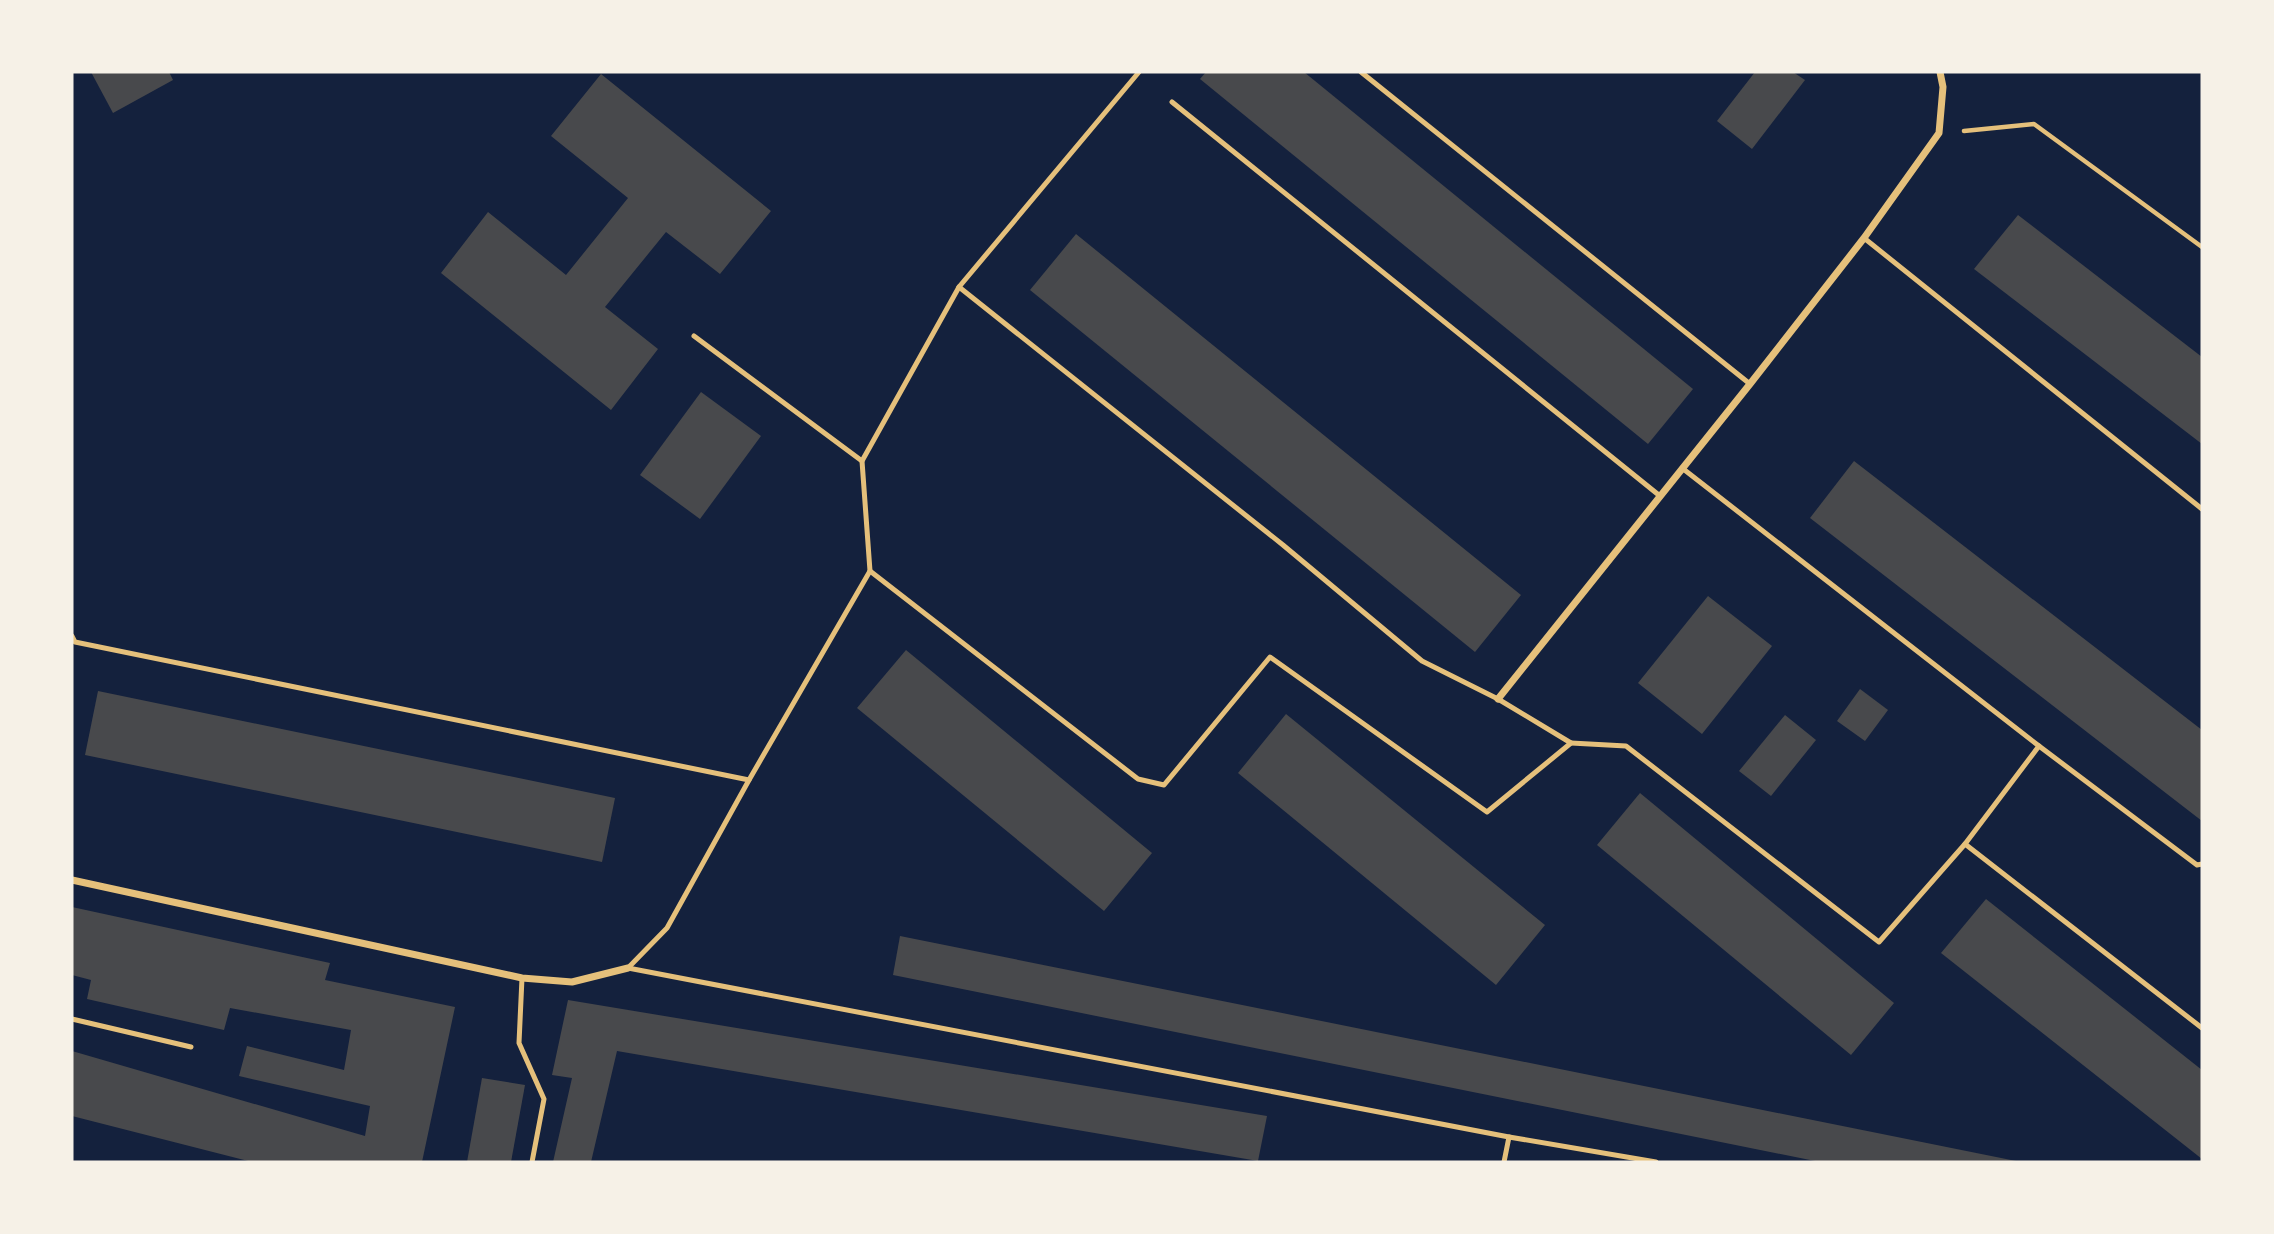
<svg xmlns="http://www.w3.org/2000/svg" width="2274" height="1234" font-family="Commissioner,sans-serif">
  <rect width="100%" height="100%" fill="#14213d"/>
  <g fill="#48494c">
    <polygon points="91,72 169,72 173,80 113,113"/>
    <polygon points="1206,72 1304,72 1693,389 1648,444 1200,79"/>
    <polygon points="1755,72 1793,72 1805,80 1752,149 1717,121"/>
    <polygon points="601,74 771,211 720,274 666,232 605,307 658,349 611,410 441,273 488,212 566,275 628,198 551,136"/>
    <polygon points="2018,215 2202,357 2202,444 1974,269"/>
    <polygon points="1076,234 1521,595 1475,652 1030,290"/>
    <polygon points="701,392 761,436 700,519 640,475"/>
    <polygon points="1854,461 2202,730 2202,821 1810,518"/>
    <polygon points="1708,596 1772,646 1702,734 1638,683"/>
    <polygon points="906,650 1152,853 1104,911 857,708"/>
    <polygon points="1860,689 1888,710 1865,741 1837,721"/>
    <polygon points="98,691 615,798 602,862 85,755"/>
    <polygon points="1286,714 1545,925 1496,985 1238,773"/>
    <polygon points="1785,715 1816,740 1771,796 1739,771"/>
    <polygon points="1640,793 1894,1003 1851,1055 1597,845"/>
    <polygon points="1986,899 2202,1070 2202,1159 1941,953"/>
    <polygon points="72,907 330,963 325,980 455,1007 422,1162 252,1162 72,1116 72,1051 365,1136 370,1106 239,1076 247,1046 344,1070 351,1030 230,1008 224,1030 87,999 91,980 72,975"/>
    <polygon points="900,936 2016,1161 2016,1162 1820,1162 893,975"/>
    <polygon points="568,1000 1267,1116 1258,1161 617,1051 591,1162 553,1162 572,1078 552,1075"/>
    <polygon points="482,1078 525,1085 511,1162 467,1162"/>
  </g>
  <g fill="none" stroke-linecap="round" stroke-linejoin="round">
    <polyline stroke="#e5c07b" stroke-width="4.5" points="1964,131 2034,124 2202,247"/>
    <g stroke="#e5c07b" stroke-width="5">
      <polyline points="1361,72 1750,384"/>
      <polyline points="1172,102 1660,496"/>
      <polyline points="1864,238 2202,509"/>
      <polyline points="694,336 862,461"/>
      <polyline points="1682,468 2039,746 2197,865 2202,864"/>
      <polyline points="870,571 1138,779 1164,785 1270,657 1487,812 1571,743 1498,699 1422,661 1283,545 959,287"/>
      <polyline points="72,636 75,642 749,780"/>
      <polyline points="1571,743 1626,746 1879,942 1965,844 2039,746"/>
      <polyline points="1965,844 2202,1028"/>
      <polyline points="628,968 667,928 749,780 870,571 862,461 959,287 1139,72"/>
      <polyline points="628,968 1509,1137 1656,1162"/>
      <polyline points="522,978 519,1043 544,1099 532,1162"/>
      <polyline points="72,1019 191,1047"/>
      <polyline points="1504,1162 1509,1137"/>
    </g>
    <g stroke="#e5c07b" stroke-width="7">
      <polyline points="1498,699 1750,384 1864,238 1939,133 1943,87 1940,72"/>
      <polyline points="72,880 522,978 572,982 628,968"/>
    </g>
  </g>
  <rect width="2274" height="1234" fill="none" stroke="#f6f1e7" stroke-width="147"/>
</svg>
